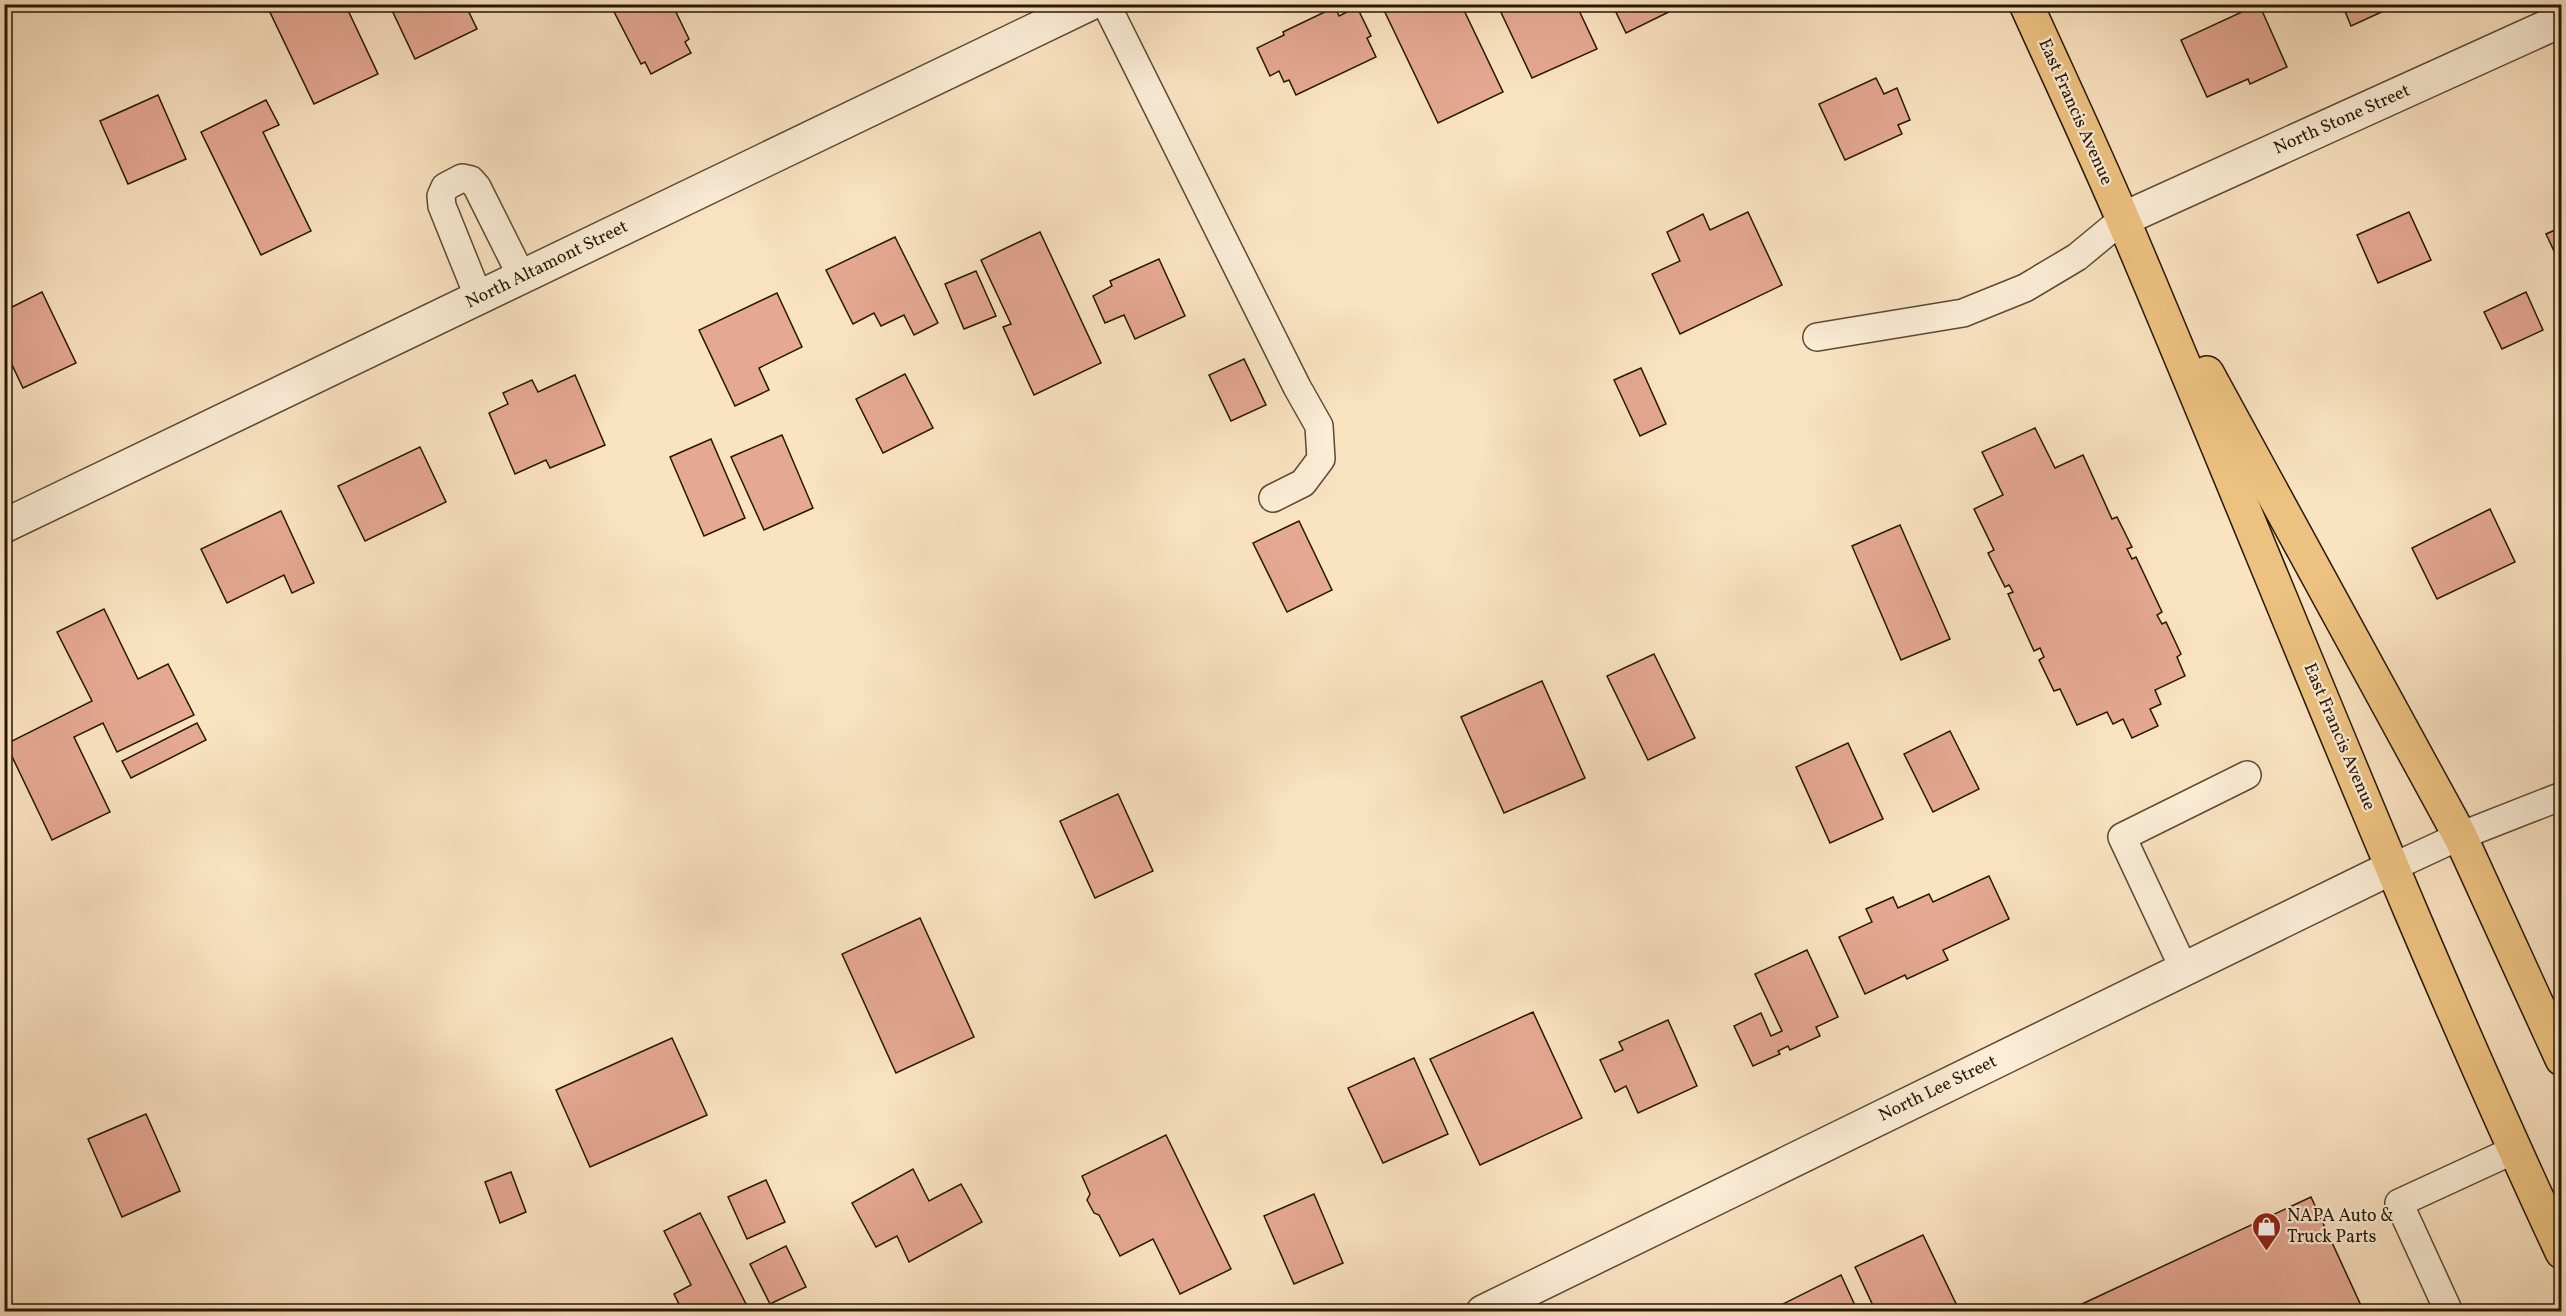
<svg xmlns="http://www.w3.org/2000/svg" width="2566" height="1316" font-family="Vollkorn,serif">
  <rect width="100%" height="100%" fill="#fae3c1"/>
  <filter id="stains"><feTurbulence type="fractalNoise" baseFrequency=".00333" numOctaves="4"/><feColorMatrix values="0 0 0 0 .2 0 0 0 0 .09 0 0 0 0 .02 0 0 0 .5 -.17"/></filter>
  <radialGradient id="worn" r=".72"><stop offset=".6" stop-color="#630" stop-opacity="0"/><stop offset="1" stop-color="#630" stop-opacity=".3"/></radialGradient>
  <g fill="#e5a892" stroke="#261703" stroke-width="1.5">
    <polygon points="271,4 345,4 378,74 314,104 267,6"/>
    <polygon points="389,4 465,4 477,29 415,59"/>
    <polygon points="610,4 672,4 689,39 685,42 691,53 651,74 645,62 641,64"/>
    <polygon points="1381,4 1461,4 1503,92 1438,123"/>
    <polygon points="1497,4 1576,4 1597,49 1532,78"/>
    <polygon points="1612,4 1685,4 1626,33"/>
    <polygon points="2259,4 2287,67 2250,84 2248,79 2207,97 2181,40"/>
    <polygon points="2342,4 2399,4 2351,26"/>
    <polygon points="1335,7 1339,16 1357,7 1371,36 1367,38 1376,57 1296,95 1289,80 1284,82 1279,71 1270,76 1257,48 1284,35 1283,32"/>
    <polygon points="1876,78 1884,94 1897,88 1910,120 1898,125 1902,134 1845,160 1819,104"/>
    <polygon points="158,95 186,159 128,184 100,121"/>
    <polygon points="266,100 279,125 263,132 311,231 261,255 201,132"/>
    <polygon points="1748,212 1782,285 1680,334 1652,274 1680,261 1667,232 1703,214 1710,230"/>
    <polygon points="2409,212 2431,260 2378,283 2357,235"/>
    <polygon points="2562,227 2562,268 2546,234"/>
    <polygon points="1040,232 1101,363 1034,395 1003,327 1011,324 981,260"/>
    <polygon points="895,237 938,323 914,335 904,315 881,326 874,313 853,324 826,270"/>
    <polygon points="1159,259 1185,316 1135,339 1124,315 1105,323 1093,296 1112,286 1110,281"/>
    <polygon points="976,271 996,316 964,329 945,284"/>
    <polygon points="42,292 76,363 23,388 4,348 4,311"/>
    <polygon points="2526,292 2543,330 2502,349 2484,312"/>
    <polygon points="777,293 802,347 759,368 769,390 735,406 699,330"/>
    <polygon points="1244,359 1266,405 1231,421 1209,375"/>
    <polygon points="1641,368 1666,424 1640,436 1614,380"/>
    <polygon points="905,374 933,428 883,453 856,399"/>
    <polygon points="575,375 605,445 550,468 546,460 515,474 489,413 508,404 503,393 532,380 538,392"/>
    <polygon points="2035,428 2055,468 2083,455 2112,519 2117,517 2132,547 2127,549 2132,559 2136,557 2162,612 2157,615 2162,624 2166,622 2181,654 2177,657 2185,676 2155,690 2161,704 2150,709 2158,726 2132,738 2123,719 2113,724 2107,712 2077,725 2060,689 2054,691 2039,660 2044,657 2040,648 2034,651 2008,594 2013,592 2009,585 2005,587 1988,553 1994,550 1974,509 2003,495 1982,452"/>
    <polygon points="782,435 813,508 764,530 731,457"/>
    <polygon points="711,439 745,518 704,536 670,457"/>
    <polygon points="420,447 446,502 365,541 338,486"/>
    <polygon points="2490,509 2515,562 2437,599 2412,548"/>
    <polygon points="281,511 314,583 292,593 284,575 227,603 201,549"/>
    <polygon points="1299,521 1332,590 1287,612 1253,543"/>
    <polygon points="1900,525 1950,639 1901,660 1852,546"/>
    <polygon points="104,609 138,679 168,664 194,715 117,752 103,723 74,737 110,812 52,840 6,744 92,701 57,632"/>
    <polygon points="1654,654 1695,738 1648,760 1607,676"/>
    <polygon points="1542,681 1585,778 1504,813 1461,717"/>
    <polygon points="2562,718 2562,737 2554,722"/>
    <polygon points="197,723 206,740 131,778 122,761"/>
    <polygon points="1950,731 1979,789 1933,812 1904,754"/>
    <polygon points="1848,743 1883,819 1830,843 1796,767"/>
    <polygon points="1118,794 1153,871 1095,898 1060,821"/>
    <polygon points="1989,876 2009,919 1943,950 1948,960 1907,979 1905,975 1865,994 1839,937 1872,922 1866,909 1893,897 1898,908 1929,894 1933,902"/>
    <polygon points="920,918 974,1037 896,1073 842,954"/>
    <polygon points="1807,950 1838,1017 1816,1027 1820,1036 1790,1050 1788,1046 1778,1051 1780,1054 1753,1066 1734,1026 1761,1013 1771,1036 1782,1031 1755,974"/>
    <polygon points="1533,1012 1582,1118 1480,1165 1430,1059"/>
    <polygon points="1668,1020 1697,1086 1638,1113 1626,1086 1615,1092 1600,1060 1623,1050 1619,1042"/>
    <polygon points="672,1038 707,1115 590,1167 556,1090"/>
    <polygon points="1414,1058 1448,1134 1383,1163 1348,1088"/>
    <polygon points="146,1114 180,1191 122,1217 88,1139"/>
    <polygon points="1166,1135 1231,1269 1180,1294 1153,1239 1120,1256 1099,1215 1094,1213 1087,1200 1090,1194 1082,1176"/>
    <polygon points="913,1169 929,1201 961,1184 982,1222 909,1262 897,1236 876,1247 852,1203"/>
    <polygon points="511,1172 526,1212 500,1223 485,1182"/>
    <polygon points="766,1180 785,1222 747,1239 728,1197"/>
    <polygon points="1314,1194 1343,1263 1294,1284 1264,1216"/>
    <polygon points="2311,1197 2364,1312 2085,1312 2082,1304"/>
    <polygon points="700,1213 750,1312 683,1312 674,1294 691,1285 664,1231"/>
    <polygon points="1923,1235 1960,1312 1876,1312 1855,1267"/>
    <polygon points="786,1246 806,1287 770,1304 750,1264"/>
    <polygon points="1841,1275 1858,1312 1777,1312 1775,1308"/>
  </g>
  <g fill="none" stroke-linecap="round" stroke-linejoin="round">
    <defs>
      <g id="service">
        <polyline points="1106,4 1297,387 1319,426 1321,459 1303,483 1273,498"/>
        <polyline points="479,298 442,206 441,196 445,187 462,178 471,180 477,187 522,277"/>
        <polyline points="1817,337 1963,313 2025,288 2077,257 2123,219"/>
        <polyline points="2393,867 2460,836 2562,796"/>
        <polyline points="2184,969 2122,837 2247,775"/>
        <polyline points="2449,1312 2399,1203 2514,1150"/>
      </g>
      <g id="minor">
        <polyline points="2123,219 2562,20"/>
        <polyline points="4,526 1089,4"/>
        <polyline points="1483,1312 2393,867"/>
      </g>
      <g id="primary">
        <path d="M 2026,4 C 2059,77 2093,149 2124,222 C 2270,565 2404,914 2562,1252"/>
        <polyline points="2207,373 2460,836 2562,1059"/>
      </g>
    </defs>
    <use href="#service" stroke="#5b4a32" stroke-width="30"/>
    <use href="#minor" stroke="#5b4a32" stroke-width="36"/>
    <use href="#primary" stroke="#261703" stroke-width="36"/>
    <use href="#service" stroke="#fcedd7" stroke-width="27"/>
    <use href="#minor" stroke="#fcedd7" stroke-width="33"/>
    <use href="#primary" stroke="#edc280" stroke-width="33"/>
  </g>
  <defs>
    <symbol id="shop-pin" viewBox="-11 -11 22 30"><path d="M0 17L-7.5 6A9.5 9.5 0 1 1 7.5 6Z" fill="#8f2418" stroke="#fcedd7"/><path d="M-5-2.5h2.3a2.7 3.5 0 0 1 5.4 0H5L5.5 6h-11ZM-1.5-2.5h3a1.5 2.3 0 0 0-3 0Z" fill="#fff"/></symbol>
  </defs>
  <g fill-rule="evenodd">
    <use href="#shop-pin" x="2250" y="1210" width="33" height="45"/>
  </g>
  <g text-anchor="middle" dominant-baseline="central" stroke-width="4.5" stroke-linejoin="round" paint-order="stroke">
    <g font-size="18" fill="#261703" stroke="#fcedd7">
      <text transform="translate(2075 112) rotate(66)">East Francis Avenue</text>
      <text transform="translate(2342 120) rotate(-24)">North Stone Street</text>
      <text transform="translate(547 265) rotate(-26)">North Altamont Street</text>
      <text transform="translate(2339 737) rotate(67)">East Francis Avenue</text>
      <text transform="translate(1938 1089) rotate(-26)">North Lee Street</text>
    </g>
    <g font-size="18" fill="#261703" stroke="#fcedd7" text-anchor="start">
      <text x="2287" y="1216">NAPA Auto &amp;<tspan x="2287" dy="21">Truck Parts</tspan></text>
    </g>
  </g>
  <rect width="2566" height="1316" fill="none" stroke="#fae3c1" stroke-width="24"/>
  <rect x="6" y="6" width="2554" height="1304" fill="none" stroke="#261703" stroke-width="3"/>
  <rect x="12" y="12" width="2542" height="1292" fill="none" stroke="#261703" stroke-width="1.5"/>
  <rect width="100%" height="100%" filter="url(#stains)"/>
  <rect width="100%" height="100%" fill="url(#worn)"/>
</svg>
